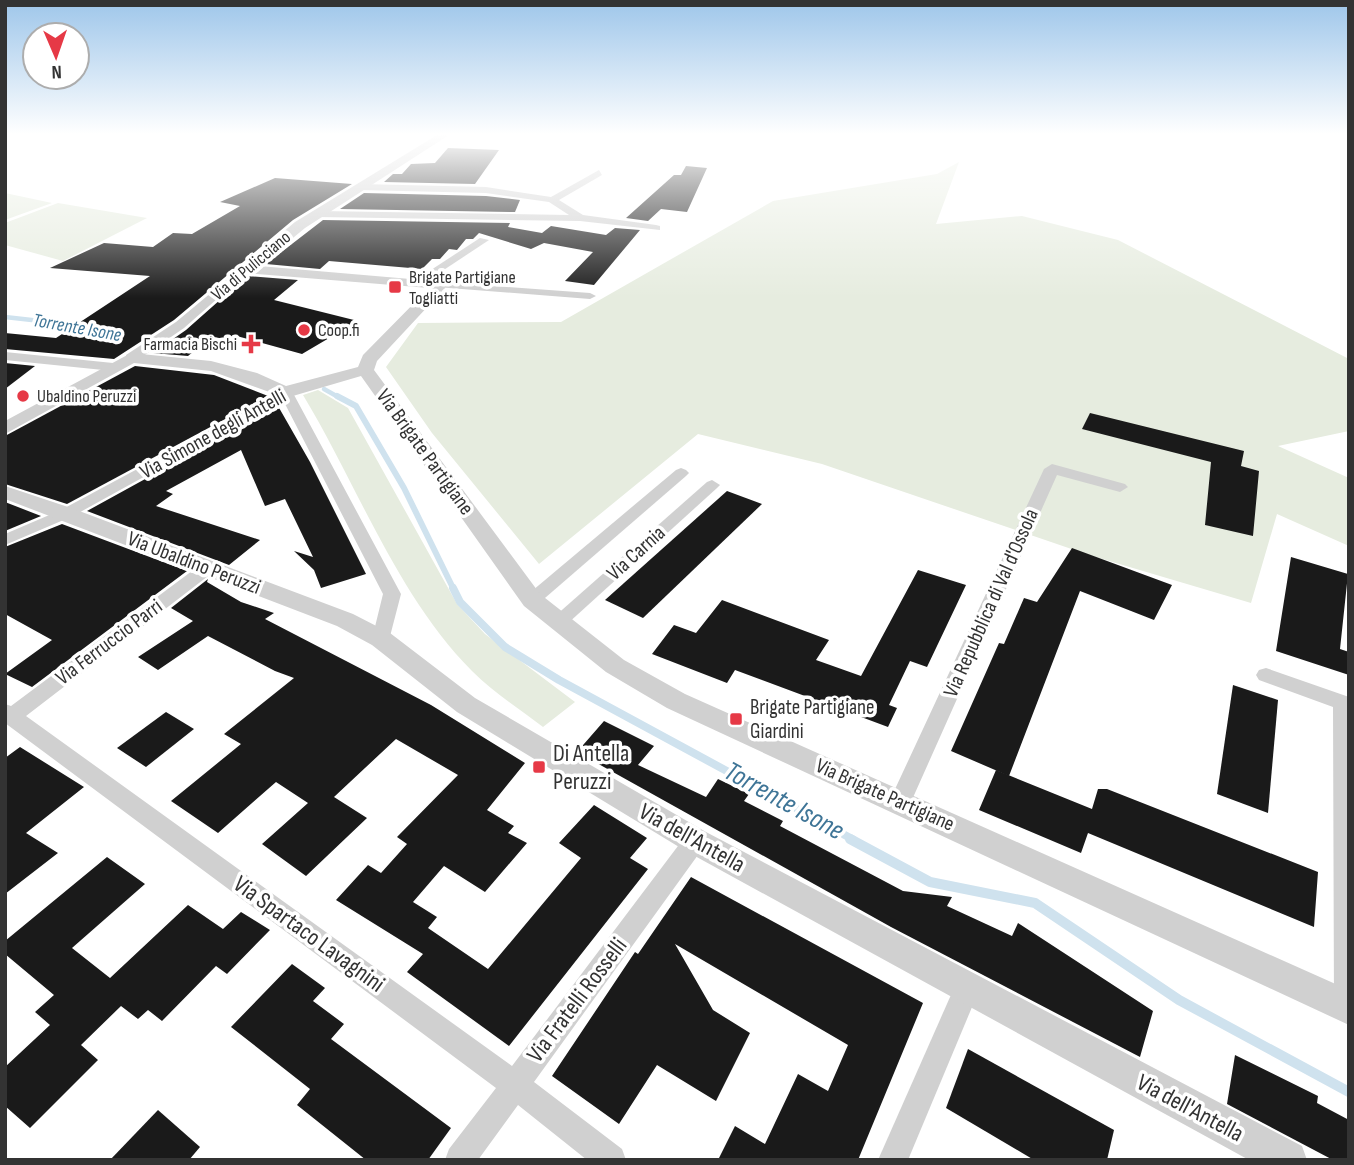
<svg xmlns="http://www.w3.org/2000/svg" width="1354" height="1165" font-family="'Sofia Sans Condensed',sans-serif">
  <rect width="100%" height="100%" fill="#fff"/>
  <g fill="#e6ecdf">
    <polygon points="959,162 936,224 1022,216 1118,240 1349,359 1349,431 1278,446 1349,478 1349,546 1277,514 1251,603 1089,555 822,464 698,434 539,564 432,433 386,367 418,323 561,322 773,201 937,174"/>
    <polygon points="5,193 52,203 5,220"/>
    <polygon points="58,203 147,218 63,261 5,245 5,223"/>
    <path d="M 318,390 L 348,408 L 457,604 L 485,634 L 575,702 L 543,727 C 519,709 493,692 472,671 C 397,596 357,484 303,395 Z"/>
  </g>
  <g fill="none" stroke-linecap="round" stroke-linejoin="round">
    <g stroke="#cfe2ee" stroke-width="4.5">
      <polyline points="5,317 85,326"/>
      <polyline points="324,389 340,398"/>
    </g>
    <polyline stroke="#cfe2ee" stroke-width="6" points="337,396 356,406 404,488 454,590"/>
    <polyline stroke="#cfe2ee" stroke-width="8" points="453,588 460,602 505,647 559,680 854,840"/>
    <polyline stroke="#cfe2ee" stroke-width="10" points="850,839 930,882 1035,903 1179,1000 1349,1092"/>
  </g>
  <g fill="#1a1a1a">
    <polygon points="448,148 499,150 475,184 384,182 393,174 402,174 411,164 435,163"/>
    <polygon points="686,166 707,168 687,212 661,209 648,221 626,218 674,175 681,175"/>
    <polygon points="275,178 352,184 293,220 174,320 114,359 5,349 5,333 56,338 150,276 50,268 104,243 153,247 173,233 192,234 240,206 220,202"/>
    <polygon points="364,193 486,196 520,200 515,212 340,209"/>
    <polygon points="323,220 510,223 508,227 542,233 551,226 606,235 615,228 640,230 594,285 565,281 593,252 544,243 531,249 479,233 473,239 466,239 457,250 449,249 440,259 432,259 422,269 329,261 320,269 266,264"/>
    <polygon points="247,276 298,280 274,300 358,321 302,354 233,335 228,339 211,337 188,356 153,353 186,330"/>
    <polygon points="5,363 35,366 5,389"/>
    <polygon points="135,366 214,375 268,396 67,504 5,484 5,436"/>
    <polygon points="278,406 310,462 366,574 321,588 314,570 294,551 313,557 285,499 265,506 241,450 166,491 173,494 156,506 260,540 229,565 87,511"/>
    <polygon points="1090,413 1244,451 1241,466 1259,471 1253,536 1205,525 1211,462 1082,429"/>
    <polygon points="727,491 762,504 643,618 605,600"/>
    <polygon points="5,502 41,516 5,531"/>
    <polygon points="62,524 187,571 32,687 5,674 52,640 5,614 5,547"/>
    <polygon points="1072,548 1172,585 1154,620 1080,591 1009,776 951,751 999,643 1004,644 1024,598 1037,602"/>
    <polygon points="1291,557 1348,574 1340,649 1349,652 1349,675 1276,651"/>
    <polygon points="918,570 966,585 927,667 910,661 889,705 897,708 888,727 735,670 727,683 652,654 674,625 696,633 722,600 829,640 816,660 861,676"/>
    <polygon points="208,579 207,582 241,602 274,613 265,619 431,705 525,763 487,810 514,826 508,833 527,843 485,892 444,866 413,902 437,917 428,928 488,969 581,858 559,843 594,805 647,838 630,858 648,869 509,1046 407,972 423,954 336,900 368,865 381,873 407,844 397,837 458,775 396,739 334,797 367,818 306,876 262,844 308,803 276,782 218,833 171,801 241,744 224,734 294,678 275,671 208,636 158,670 138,657 193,621 171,608"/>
    <polygon points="1233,685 1278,700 1268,813 1217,794"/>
    <polygon points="166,712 194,729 146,767 117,748"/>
    <polygon points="604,721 654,746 638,765 706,797 718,779 749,794 744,801 783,821 780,826 903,891 952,897 947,906 1012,936 1018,923 1153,1011 1140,1057 891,927 577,752"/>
    <polygon points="20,747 84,787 26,833 58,853 5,894 5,758"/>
    <polygon points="996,770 1092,809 1098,789 1107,789 1318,872 1314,927 1088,833 1081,853 979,810"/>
    <polygon points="107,857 145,884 72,948 110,978 188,905 223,929 241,912 270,930 227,974 216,966 162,1021 148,1010 138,1019 121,1006 81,1045 98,1060 30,1128 5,1106 5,1067 50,1025 35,1012 54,995 5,954 5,941"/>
    <polygon points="691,877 923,1003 858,1160 718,1160 735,1126 765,1144 798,1074 828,1091 848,1045 675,944 713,1010 750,1033 716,1101 657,1065 619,1124 552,1076 635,952 638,954"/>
    <polygon points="292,964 325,988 313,1001 344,1024 331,1039 451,1128 428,1160 366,1160 297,1105 310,1089 231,1027"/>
    <polygon points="968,1049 1114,1130 1107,1160 1034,1160 946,1108"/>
    <polygon points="1235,1055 1318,1096 1317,1103 1349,1120 1349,1160 1333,1160 1227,1104"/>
    <polygon points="158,1110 200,1147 189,1160 110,1160"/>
  </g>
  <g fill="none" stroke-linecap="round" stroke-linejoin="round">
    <g fill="#d0d0d0" fill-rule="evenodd">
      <polygon points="599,170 602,175 559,200 583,215 656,225 660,226 660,230 580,221 319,217 314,214 319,211 569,215 549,202 486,193 360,190 355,187 360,184 486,187 551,197"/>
      <polygon points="480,238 489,240 421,285 411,283"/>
      <polygon points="242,267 251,269 184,328 136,361 126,361 126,355 176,322"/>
      <polygon points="440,282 590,293 596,296 590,299 436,287 434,285"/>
      <polygon points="5,352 113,363 119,367 113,371 5,360"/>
      <polygon points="286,389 293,393 401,594 388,644 374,644 372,639 383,594 283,400 73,516 5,545 5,534 61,510"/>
      <polygon points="1052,464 1125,484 1128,487 1120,492 1057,475 911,802 908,809 900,811 892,809 889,802 1044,469"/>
      <polygon points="681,468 686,470 689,473 686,476 538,604 526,604 523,600 526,596 676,470"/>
      <polygon points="712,480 720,485 717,488 566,625 554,625 551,621 554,617 707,482"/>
      <polygon points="206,563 215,569 212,573 26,716 512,1066 687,834 695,831 703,834 706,841 703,848 534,1082 622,1149 626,1160 587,1160 518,1105 478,1160 445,1160 449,1149 496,1088 5,723 5,704 11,706 200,565"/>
      <polygon points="1266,668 1349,697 1347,1021 1338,1017 1334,1008 1333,707 1259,680 1256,675 1259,670"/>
      <polygon points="967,975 976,979 980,988 908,1160 878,1160 958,979"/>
    </g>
    <g fill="#d0d0d0" fill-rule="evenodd">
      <polygon points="437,135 449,135 305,228 259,266 445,282 445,288 377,361 374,370 540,594 624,660 685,694 1349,990 1349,1025 667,708 606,672 524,606 361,376 286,398 211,371 134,363 5,434 5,421 131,353 211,361 257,373 286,386 358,367 363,355 429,288 246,273 239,269 295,222"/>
      <polygon points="5,486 74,509 353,614 390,633 475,698 706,832 1302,1146 1307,1160 1249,1160 684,850 457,712 372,645 337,626 5,499"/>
    </g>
  </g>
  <linearGradient id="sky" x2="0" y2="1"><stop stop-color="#9ec6ea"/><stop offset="0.45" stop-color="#fff"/><stop offset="1" stop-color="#fff" stop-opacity="0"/></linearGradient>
  <rect width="1354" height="298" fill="url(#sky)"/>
  <g fill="#e63946" stroke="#fff" stroke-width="2.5">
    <rect x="388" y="280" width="14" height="14" rx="3.5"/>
    <circle cx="304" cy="330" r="7"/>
    <path d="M247.5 333.5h7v7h7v7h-7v7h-7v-7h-7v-7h7z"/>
    <circle cx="23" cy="396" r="7"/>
    <rect x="729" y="712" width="14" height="14" rx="3.5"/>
    <rect x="532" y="760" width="14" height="14" rx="3.5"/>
  </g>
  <g text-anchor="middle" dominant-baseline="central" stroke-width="7" stroke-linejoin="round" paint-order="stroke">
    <g font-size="18" fill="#333" stroke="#fff">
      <text transform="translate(251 266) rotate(-40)">Via di Pulicciano</text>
    </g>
    <g font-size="18" fill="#333" stroke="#fff" text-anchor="start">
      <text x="409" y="277">Brigate Partigiane<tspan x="409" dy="21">Togliatti</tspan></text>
      <text x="318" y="330">Coop.fi</text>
      <text x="237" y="344" text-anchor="end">Farmacia Bischi</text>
      <text x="37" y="396">Ubaldino Peruzzi</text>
    </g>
    <g font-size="19" font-style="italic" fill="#3f7597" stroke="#fff">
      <text transform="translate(77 328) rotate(10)">Torrente Isone</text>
    </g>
    <g font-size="21" fill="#333" stroke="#fff">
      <text transform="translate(213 434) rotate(-29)">Via Simone degli Antelli</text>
      <text transform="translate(425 452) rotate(54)">Via Brigate Partigiane</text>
      <text transform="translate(636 553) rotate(-42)">Via Carnia</text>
      <text transform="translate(194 563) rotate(21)">Via Ubaldino Peruzzi</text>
      <text transform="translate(991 603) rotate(-66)">Via Repubblica di Val d'Ossola</text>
      <text transform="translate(109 642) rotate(-37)">Via Ferruccio Parri</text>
      <text transform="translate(885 795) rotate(24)">Via Brigate Partigiane</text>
    </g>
    <g font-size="21" fill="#333" stroke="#fff" text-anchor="start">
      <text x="750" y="707">Brigate Partigiane<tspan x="750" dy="24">Giardini</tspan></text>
    </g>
    <g font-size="24" fill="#333" stroke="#fff" text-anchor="start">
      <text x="553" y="753">Di Antella<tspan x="553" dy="28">Peruzzi</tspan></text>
    </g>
    <g font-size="24" fill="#333" stroke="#fff">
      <text transform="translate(692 838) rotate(29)">Via dell'Antella</text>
      <text transform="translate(309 934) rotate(36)">Via Spartaco Lavagnini</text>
      <text transform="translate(577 1000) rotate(-53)">Via Fratelli Rosselli</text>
      <text transform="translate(1190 1108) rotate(28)">Via dell'Antella</text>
    </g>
    <g font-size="28" font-style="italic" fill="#3f7597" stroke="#fff">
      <text transform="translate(784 801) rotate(29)">Torrente Isone</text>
    </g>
  </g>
  <rect width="1354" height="1165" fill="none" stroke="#333333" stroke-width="14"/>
  <g transform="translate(56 56) rotate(178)"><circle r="33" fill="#ffffff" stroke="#adadad" stroke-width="2"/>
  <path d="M0-5L12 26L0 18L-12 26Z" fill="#e63946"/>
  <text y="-10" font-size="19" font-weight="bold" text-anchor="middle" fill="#333333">N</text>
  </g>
</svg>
